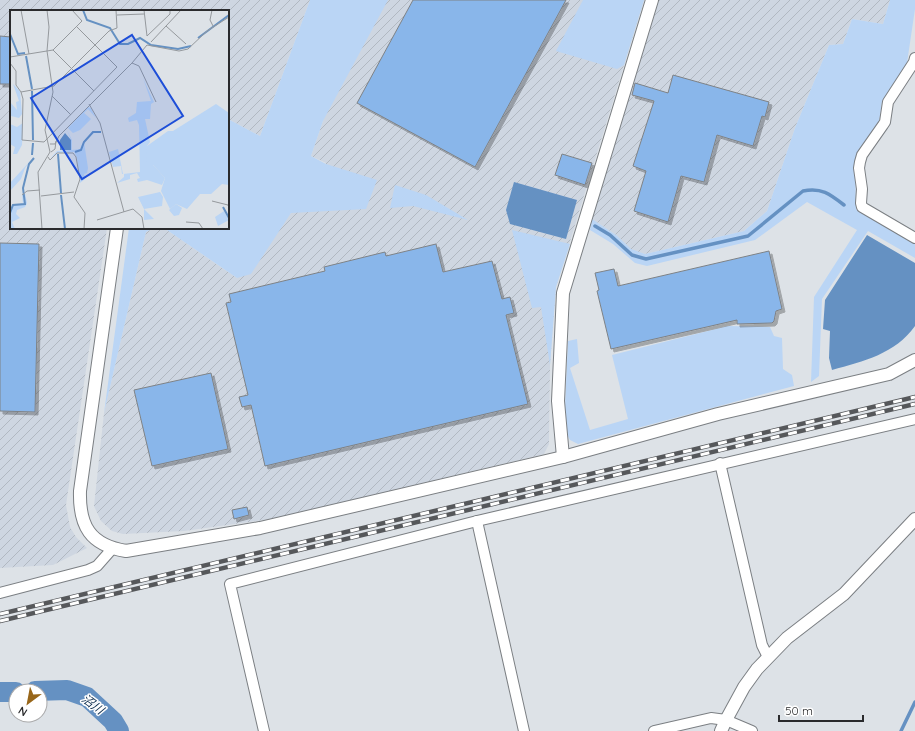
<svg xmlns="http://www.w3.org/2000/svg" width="915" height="731" font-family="Quicksand,'Noto Sans JP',sans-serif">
  <defs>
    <pattern id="industrial-furrows" width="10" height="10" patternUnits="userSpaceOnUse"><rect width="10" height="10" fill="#ced6e1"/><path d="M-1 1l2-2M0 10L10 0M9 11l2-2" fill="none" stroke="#b1b8c1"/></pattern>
    <filter id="shadow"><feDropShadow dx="3" dy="3" stdDeviation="0" flood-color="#0004"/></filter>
  </defs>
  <rect width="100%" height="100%" fill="#dde2e7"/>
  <g fill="url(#industrial-furrows)">
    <polygon points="0,0 310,0 260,136 228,119 228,11 11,11 11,228 107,228 66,505 70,527 76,537 87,548 53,565 0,568"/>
    <polygon points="364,0 644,0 556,287 550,365 549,444 544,454 277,518 184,531 123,534 112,531 101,521 94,506 104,413 146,232 154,228 164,228 237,278 291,213 326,163 311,156"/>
    <polygon points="659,0 890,0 883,24 852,19 843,44 829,45 795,128 767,211 744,231 645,254 631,250 616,235 592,219"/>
  </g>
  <g fill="#bad5f5">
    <polygon points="310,0 388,0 323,121 311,156 326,164 377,180 366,209 291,213 251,274 237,278 164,228 228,228 228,119 260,136"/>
    <polygon points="583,0 644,0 624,65 617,69 556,51"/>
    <polygon points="890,0 915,0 915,9 907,63 882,101 879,123 855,159 856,209 915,243 915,258 868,231 822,299 819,376 811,382 814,297 857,230 807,202 755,240 647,266 635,263 613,244 590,230 592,219 616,235 631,249 645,254 744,231 767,211 795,128 829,45 843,44 852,19 883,24"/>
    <polygon points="395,185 426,195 468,220 413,206 390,208"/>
    <polygon points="129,228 154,228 146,232 104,413"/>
    <polygon points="512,230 570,244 556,287 550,365 541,307 532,308"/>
    <polygon points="728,326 770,327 774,336 782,338 783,369 792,375 794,386 578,444 570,440 564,429 568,341 577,339 579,363 570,368 590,430 628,419 612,355"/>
  </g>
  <g fill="#6591c2">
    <polygon points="514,182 577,200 566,239 510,224 506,210"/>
    <path d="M 867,235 L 915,263 L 915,326 C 895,354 864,361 832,370 L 829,358 L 830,331 L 823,329 L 825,300 Z"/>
  </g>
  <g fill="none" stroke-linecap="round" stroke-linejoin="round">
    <g stroke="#6591c2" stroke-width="3.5">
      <path d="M 595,226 L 610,235 L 632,255 L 646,259 L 748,236 L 803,191 C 821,187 830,194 844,205"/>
      <polyline points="901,731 915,702"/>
    </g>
    <g stroke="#6591c2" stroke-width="20">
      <polyline points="35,691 67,690 87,697 113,721 119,731"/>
      <polyline points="0,692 16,692"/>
    </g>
  </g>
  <g fill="#89b6ea" stroke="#7e8286" filter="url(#shadow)">
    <polygon points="413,0 566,0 475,167 357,103"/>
    <polygon points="0,36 11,37 11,84 0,84"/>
    <polygon points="673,75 769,102 765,117 762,116 753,146 717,135 704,182 681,176 668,222 634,211 646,171 633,166 654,101 632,95 635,83 668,93"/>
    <polygon points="562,154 592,163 585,185 555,175"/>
    <polygon points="0,243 39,244 35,412 0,411"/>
    <polygon points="436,244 443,272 492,261 502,299 510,297 514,313 506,315 528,404 265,466 251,405 242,407 239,397 248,395 226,303 231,302 229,294 325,271 324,267 385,252 386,256"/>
    <polygon points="769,251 782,309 776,311 774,321 772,323 737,324 737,320 611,349 597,291 599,290 595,273 614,269 618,286"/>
    <polygon points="211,373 228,449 152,466 134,390"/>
    <polygon points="247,507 249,515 234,519 232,510"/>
  </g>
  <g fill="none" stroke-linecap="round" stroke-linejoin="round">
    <defs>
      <g id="minor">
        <polyline points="915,58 914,62 888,102 885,122 883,125 862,155 860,162 859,168 862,189 861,203 862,207 915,238"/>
        <polyline points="720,463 762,645 768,657"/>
        <polyline points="477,521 524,731"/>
        <polyline points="0,593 88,570 97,566 112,549"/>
        <polyline points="264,731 230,584 477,521 915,419"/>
        <polyline points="654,731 711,718 726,720 752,731"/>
      </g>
      <g id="tertiary">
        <path d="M 117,228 L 80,491 C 79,526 90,545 126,551 L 260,528 L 563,457 L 718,414 L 889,374 L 915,360"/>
        <polyline points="563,457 558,401 563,293 652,0"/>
        <polyline points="721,731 726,720 744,687 757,669 787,638 844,594 915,519"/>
      </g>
    </defs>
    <use href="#minor" stroke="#7b7f83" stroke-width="12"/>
    <use href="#tertiary" stroke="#7b7f83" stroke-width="14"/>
    <use href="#minor" stroke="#fff" stroke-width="10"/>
    <use href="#tertiary" stroke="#fff" stroke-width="12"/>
    <defs>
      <g id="rail">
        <polyline points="0,614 915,397"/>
        <polyline points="0,621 915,404"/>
      </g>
    </defs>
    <use href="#rail" stroke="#56585b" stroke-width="4.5"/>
    <use href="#rail" stroke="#fff" stroke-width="3" stroke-dasharray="9" stroke-linecap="butt"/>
  </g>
  <g text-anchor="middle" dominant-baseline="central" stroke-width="3" stroke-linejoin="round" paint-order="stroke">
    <g font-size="12" font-style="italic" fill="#0e2e4f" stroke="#fff">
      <text transform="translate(93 704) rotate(36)">沼川</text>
    </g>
  </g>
  <g transform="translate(10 10)">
    <rect width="219" height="219" fill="#dde2e7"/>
    <path d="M 133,68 L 144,92 L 141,94 L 140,109 L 135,109 L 140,132 L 137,136 L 143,155 L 155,168 L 152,175 L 137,170 L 128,172 L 127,169 L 130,168 L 127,163 L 120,165 L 120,169 L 107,173 L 114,167 L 114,164 L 112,164 L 111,156 L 103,157 L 99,142 L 108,139 L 113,164 L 130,162 L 129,115 L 127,110 L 119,112 L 118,108 L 126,103 L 127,92 L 141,91 ZM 78,97 L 81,98 L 86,108 L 78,99 L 74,103 L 81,109 L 70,120 L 63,123 L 58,118 ZM 57,120 L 62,130 L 62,140 L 70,139 L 73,132 L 83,121 L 92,123 L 84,123 L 74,132 L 78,158 L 77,163 L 74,164 L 75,169 L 70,173 L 67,148 L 64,142 L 47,143 L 40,149 L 47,141 L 61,140 L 61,130 ZM 23,148 L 15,158 L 11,169 L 0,181 L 0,173 ZM 150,182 L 153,187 L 152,196 L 134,199 L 144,209 L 134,210 L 134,199 L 128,187 ZM 166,194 L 172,198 L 169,205 L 164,206 L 159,200 ZM 214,201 L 219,210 L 208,216 L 205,207 Z" fill="#bad5f5"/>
    <path d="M 3,74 L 10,81 L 12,104 L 9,108 L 1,106 L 0,110 L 0,92 L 7,100 L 6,92 L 9,91 ZM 206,94 L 219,103 L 219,175 L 212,174 L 201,184 L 190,184 L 177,199 L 166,194 L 160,199 L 151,181 L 155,168 L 143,155 L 136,155 L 137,136 L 158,121 L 163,121 ZM 13,113 L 12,135 L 7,144 L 3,144 L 5,137 L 0,134 L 0,114 L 7,117 ZM 15,183 L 17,193 L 15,197 L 7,200 L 6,204 L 10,208 L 2,212 L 5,219 L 0,219 L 0,196 L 13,194 L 12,185 Z" fill="#bad5f5"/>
    <path d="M 55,123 L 61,130 L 61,140 L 50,140 L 50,130 Z" fill="#6591c2"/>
    <path fill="none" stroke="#6591c2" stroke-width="2" d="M 73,0 L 77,10 L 100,18 L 110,34 L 118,34 L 130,28 L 141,35 L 168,39 L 181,36M 0,24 L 8,44 L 15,43M 188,28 L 219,5M 16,46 L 22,79M 22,81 L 23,130M 65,142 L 71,140 L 74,132 L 83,122 L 91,122M 48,144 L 51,183M 22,145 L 23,133M 51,185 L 55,219M 213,197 L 219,208M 0,203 L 3,195 L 15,194 L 13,178 L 19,154 L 24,148"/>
    <path fill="none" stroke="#95999d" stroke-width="1" d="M 11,0 L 19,44M 134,0 L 137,26 L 160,4 L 160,0M 202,0 L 200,10 L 203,16M 107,5 L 134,4M 156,16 L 176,34M 141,32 L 171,0M 43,40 L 84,81M 0,47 L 43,40 L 72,11 L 62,0M 0,53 L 6,61 L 6,75 L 11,82 L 13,89 L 12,130 L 34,132 L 107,57 L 67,17M 122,53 L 137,35 L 169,41 L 178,39 L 197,21 L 219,7M 11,82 L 44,76 L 99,21 L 107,18 L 106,0M 42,86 L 61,105M 79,94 L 90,113 L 114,202M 40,134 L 45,134 L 49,126 L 122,53 L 129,56 L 146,92M 41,142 L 45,139 L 46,131M 38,147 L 40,150 L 47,143 L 63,143 L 66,147 L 70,169 L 64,187 L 75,203 L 74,219M 12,185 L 17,181 L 30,180M 31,186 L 64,182M 202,191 L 218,195 L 219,198M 87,210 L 123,199 L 132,207 L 134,219M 176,212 L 189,213 L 193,219M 32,219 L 28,162 L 40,142 L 35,120 L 43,82 L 37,41 L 39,17 L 37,0"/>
    <path fill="#1d4ed8" fill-opacity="0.15" stroke="#1d4ed8" stroke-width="2" d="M 122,25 L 173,106 L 72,169 L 21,88 Z"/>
    <rect width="219" height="219" fill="none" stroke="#2a2b2d" stroke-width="2"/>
  </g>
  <g transform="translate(28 703) rotate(212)"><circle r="19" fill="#ffffff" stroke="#aaaaab"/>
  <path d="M0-3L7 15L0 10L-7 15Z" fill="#986619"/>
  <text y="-6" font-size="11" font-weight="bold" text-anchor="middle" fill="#2a2b2d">N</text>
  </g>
  <path d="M779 715v6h84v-6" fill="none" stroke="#2a2b2d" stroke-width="2"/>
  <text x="785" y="715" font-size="12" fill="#2a2b2d" stroke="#ffffff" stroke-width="3" paint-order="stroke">50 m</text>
</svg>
